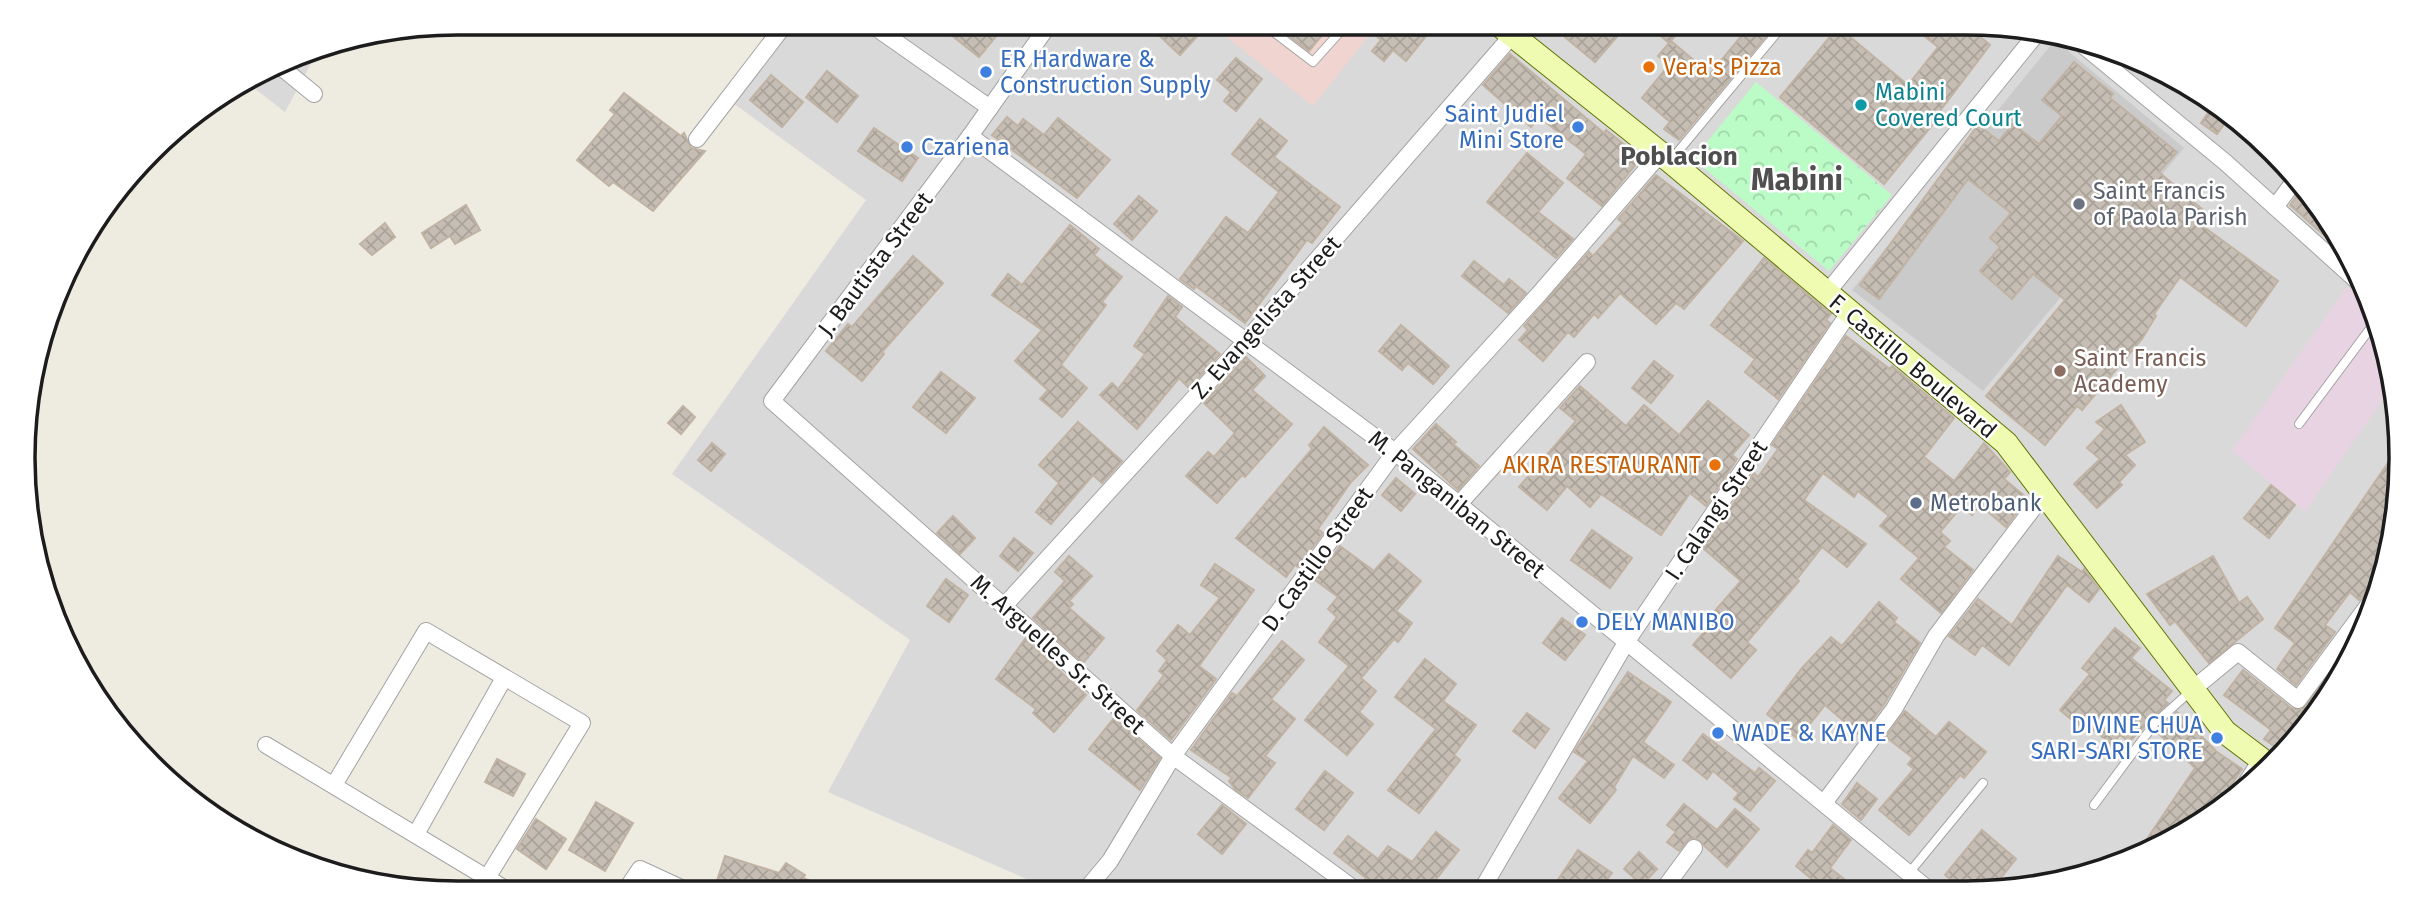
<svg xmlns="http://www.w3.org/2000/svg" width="2424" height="916" font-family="'Fira Sans',sans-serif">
  <defs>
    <pattern id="park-crowns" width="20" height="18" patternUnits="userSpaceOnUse" patternTransform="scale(1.75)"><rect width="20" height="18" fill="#bbfbc6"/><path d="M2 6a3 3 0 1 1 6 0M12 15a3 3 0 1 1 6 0" fill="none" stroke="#a0d7aa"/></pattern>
    <pattern id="building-cross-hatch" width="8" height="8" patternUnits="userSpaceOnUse" patternTransform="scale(1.75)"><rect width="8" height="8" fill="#c6beb4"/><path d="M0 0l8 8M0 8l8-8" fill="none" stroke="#aaa39a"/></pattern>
  </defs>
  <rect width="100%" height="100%" fill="#eeebe1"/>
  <g fill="#dad9d9">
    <polygon points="791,23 1966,23 2079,38 2231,113 2343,241 2398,402 2386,571 2328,699 2253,785 2158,849 2023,889 1056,892 828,792 910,640 672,474 866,200 733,103"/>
    <polygon points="321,45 285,112 250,85 318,46"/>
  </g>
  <polygon fill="#f0d4cf" points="1209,23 1379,23 1313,106"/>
  <polygon fill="#e7d3e1" points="2347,286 2364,303 2392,386 2305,512 2232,451"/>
  <polygon fill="#cacaca" points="2055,40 2184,148 1983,391 1852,290"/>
  <polygon fill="url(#park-crowns)" points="1756,82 1892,195 1829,271 1693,159"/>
  <g fill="url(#building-cross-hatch)" stroke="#c0b3a3" stroke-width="2">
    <polygon points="936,23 1007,23 979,57"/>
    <polygon points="1146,23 1191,23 1201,32 1180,55"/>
    <polygon points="1272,23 1332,23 1309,51"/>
    <polygon points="1383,23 1422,23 1431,30 1406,61 1393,50 1384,61 1372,51 1381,40 1374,34"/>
    <polygon points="1548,23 1629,23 1595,62"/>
    <polygon points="1646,23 1686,23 1669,43"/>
    <polygon points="1752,23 1777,23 1679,140 1664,129 1670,122 1642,98 1669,65 1658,56 1671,41 1710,74"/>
    <polygon points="1908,23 1964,23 1990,45 1940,111 1942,113 1884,184 1780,97 1838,27 1908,85 1938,47"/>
    <polygon points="1510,54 1604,133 1606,130 1641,158 1602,206 1567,178 1586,154 1539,117 1531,127 1483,85"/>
    <polygon points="1236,58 1262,79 1236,111 1224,101 1231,92 1217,80"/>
    <polygon points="2074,62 2113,94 2110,98 2177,152 2159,172 2202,209 2193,219 2278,281 2246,326 2180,277 2154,314 2156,316 2142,339 2082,410 2077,406 2045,445 1986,396 2065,300 2033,274 2012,299 1980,271 2000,247 1990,238 2011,213 1968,179 1879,299 1860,285 1978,125 1999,141 2013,124 2039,144 2062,116 2042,100"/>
    <polygon points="827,71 858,96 837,122 806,97"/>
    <polygon points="771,75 803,102 782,127 750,100"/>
    <polygon points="624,93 681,136 684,133 691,148 705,151 653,211 613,182 609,186 577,160 615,114 610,110"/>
    <polygon points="2214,104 2232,113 2217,134 2201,123"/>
    <polygon points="1007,117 1018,126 1023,119 1044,135 1058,118 1110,160 1077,198 992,135"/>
    <polygon points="1260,119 1287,141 1274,157 1340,207 1312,243 1307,240 1245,323 1196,286 1194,289 1180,279 1226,217 1248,233 1279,192 1232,154"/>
    <polygon points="874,128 918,158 902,181 858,151"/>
    <polygon points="1527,153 1563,183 1538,212 1573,239 1556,258 1487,202"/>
    <polygon points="1656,175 1743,241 1684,309 1676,303 1656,324 1620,293 1598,318 1594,314 1574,337 1568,332 1543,361 1519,340 1528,330 1524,326 1589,252 1593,256 1623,223 1618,219"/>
    <polygon points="2300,191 2333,229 2326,237 2290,205"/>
    <polygon points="1139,196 1157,211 1132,240 1114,224"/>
    <polygon points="466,205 480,230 455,244 450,236 431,248 422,233"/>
    <polygon points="385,223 395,237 372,255 360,244"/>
    <polygon points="1070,225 1099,249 1094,255 1122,277 1102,302 1106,305 1061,365 1087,388 1062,417 1040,399 1048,390 1015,361 1042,330 992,295 1008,274 1022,285"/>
    <polygon points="913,256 943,283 882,352 884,354 862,381 826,351 848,324 852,327"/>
    <polygon points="1764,258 1831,314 1826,320 1830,323 1778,399 1745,372 1755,359 1711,325"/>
    <polygon points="1474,261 1504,285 1509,279 1526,293 1508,313 1462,276"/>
    <polygon points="1168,296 1182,307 1175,317 1220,354 1189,388 1179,378 1137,429 1100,395 1112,383 1118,389 1145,354 1134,346"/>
    <polygon points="1401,325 1449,366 1433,384 1408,363 1402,370 1379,351"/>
    <polygon points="1846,336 1890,369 1892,366 1954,418 1924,457 1954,481 1984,443 2010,472 2004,479 2027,498 2006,527 1980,505 1972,515 1962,506 1940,532 1950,541 1944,547 1973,570 1941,613 1901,579 1919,558 1880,526 1889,516 1858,491 1854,497 1823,473 1804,500 1866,544 1847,567 1822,547 1797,579 1799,581 1747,642 1756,650 1731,678 1693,645 1717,617 1713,613 1741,581 1703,548 1754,473 1758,477 1778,449 1772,445"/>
    <polygon points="1246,357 1265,376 1252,390 1292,424 1245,477 1242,475 1217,503 1186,476 1208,452 1214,457 1235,433 1204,403"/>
    <polygon points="1654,361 1673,376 1651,403 1632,388"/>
    <polygon points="941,372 975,398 946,433 913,407"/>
    <polygon points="1580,386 1626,426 1644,405 1679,435 1708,401 1749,435 1732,455 1737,459 1706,506 1690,493 1661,535 1601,494 1590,507 1567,486 1547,510 1519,487 1576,421 1560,408"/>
    <polygon points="2121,405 2145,442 2125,455 2135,465 2119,482 2122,485 2097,508 2074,484 2100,459 2087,448 2105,429 2096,422"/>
    <polygon points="683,406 695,417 681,434 668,423"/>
    <polygon points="1078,422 1122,461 1102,483 1093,475 1051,524 1036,512 1059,483 1039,465"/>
    <polygon points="1436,424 1456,442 1453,444 1479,466 1458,490 1413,449"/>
    <polygon points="1324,427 1368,465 1351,482 1318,529 1323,533 1298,567 1295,565 1286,577 1236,538 1312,449 1309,445"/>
    <polygon points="712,443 725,454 711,471 698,460"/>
    <polygon points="2394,454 2386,571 2379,587 2370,587 2359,600 2350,592 2325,625 2335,632 2296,685 2277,669 2295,643 2275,628"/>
    <polygon points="1396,478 1415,494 1401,511 1382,495"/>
    <polygon points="2271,485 2295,505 2269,538 2244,518"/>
    <polygon points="953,516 975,538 960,554 937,533"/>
    <polygon points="1592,530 1632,558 1610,588 1571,560"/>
    <polygon points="1014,538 1033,553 1018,571 1000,556"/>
    <polygon points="1340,546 1374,571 1389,554 1421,581 1396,611 1412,623 1398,642 1394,639 1361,678 1376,691 1359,712 1373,724 1347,755 1305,720 1349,666 1319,642 1337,617 1328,609 1338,597 1315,580"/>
    <polygon points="1069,556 1092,576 1069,601 1073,604 1069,608 1104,638 1083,663 1033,618 1065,581 1055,572"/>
    <polygon points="2058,556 2082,572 2084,569 2099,589 2089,602 2067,585 2009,665 1982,645 1975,655 1949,636 1978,599 2012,625"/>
    <polygon points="2213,556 2239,603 2247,597 2263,619 2209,663 2175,621 2170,625 2147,594"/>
    <polygon points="1215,564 1254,590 1199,666 1216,679 1171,740 1137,710 1164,675 1159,671 1167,660 1157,651 1178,625 1190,635 1220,598 1201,585"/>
    <polygon points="946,579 968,595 949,622 927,606"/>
    <polygon points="1879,602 1897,618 1894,622 1920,643 1885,703 1861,736 1825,705 1798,739 1767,714 1802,668 1831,637 1842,646"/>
    <polygon points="1562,618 1585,635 1565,660 1543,643"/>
    <polygon points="2115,628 2140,648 2131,658 2172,691 2164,700 2168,703 2129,742 2120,735 2112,745 2082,720 2078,725 2060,710 2090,674 2082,668"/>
    <polygon points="1025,639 1086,695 1054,732 1033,713 1036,709 996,679"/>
    <polygon points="1282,641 1304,660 1271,699 1295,719 1265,756 1275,763 1248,798 1235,789 1229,781 1232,778 1191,750 1232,693 1237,696"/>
    <polygon points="2353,645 2328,699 2282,752 2264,739 2271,730 2224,695 2243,670 2291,708 2301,710"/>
    <polygon points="1425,659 1456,684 1443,701 1476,725 1454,755 1460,760 1419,813 1388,790 1436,729 1395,697"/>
    <polygon points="1628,672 1671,702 1643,742 1674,765 1664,778 1633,756 1614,787 1616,790 1590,823 1559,798 1588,761 1574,752"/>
    <polygon points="1905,711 1936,737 1949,722 1986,752 1964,778 1960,775 1909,835 1879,810 1914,769 1908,764 1913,758 1886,737"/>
    <polygon points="2177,712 2217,752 2242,769 2213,812 2158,849 2136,855 2195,768 2157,732"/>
    <polygon points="1527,713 1549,729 1535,748 1513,731"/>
    <polygon points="1114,718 1160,758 1140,790 1089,749"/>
    <polygon points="1703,734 1755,773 1759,768 1775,781 1750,811 1734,799 1739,793 1713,771 1707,779 1683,760"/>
    <polygon points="497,759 525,774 513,796 485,782"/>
    <polygon points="1325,771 1353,793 1324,830 1296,809"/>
    <polygon points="1857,783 1877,799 1861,820 1842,804"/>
    <polygon points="596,802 633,823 605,871 569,850"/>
    <polygon points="1684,804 1717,830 1735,809 1759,829 1727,867 1696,838 1689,839 1679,851 1667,842 1676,832 1667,825"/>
    <polygon points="1222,805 1246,824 1222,854 1198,834"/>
    <polygon points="536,819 566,839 546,869 517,849"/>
    <polygon points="1833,825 1851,840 1830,868 1844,879 1836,890 1825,890 1796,866 1808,850 1812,853"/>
    <polygon points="1982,830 2016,859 1991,890 1962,890 1945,875"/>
    <polygon points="1436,832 1459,850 1427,891 1371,891 1363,882 1366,878 1334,853 1348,836 1378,859 1388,846 1412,862"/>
    <polygon points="1578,850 1612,873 1599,890 1564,891 1555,884"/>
    <polygon points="1639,852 1657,869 1642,885 1624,869"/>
    <polygon points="725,856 779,873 786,863 805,875 803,878 837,892 724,893 714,890"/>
  </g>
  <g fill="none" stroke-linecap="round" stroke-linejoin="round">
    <defs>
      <g id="service">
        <polyline points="1262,23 1313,62 1348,23"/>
        <polyline points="1671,160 1785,23"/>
        <polyline points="2299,424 2372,326"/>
        <polyline points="2094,805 2155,723 2191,691"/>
        <polyline points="1909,873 1983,783"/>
      </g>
      <g id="minor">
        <polyline points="869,23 990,108"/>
        <polyline points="1050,23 970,136 772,401 1173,756 1357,891"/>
        <polyline points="2073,37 2225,162 2356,280"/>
        <polyline points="281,67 314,94"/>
        <polyline points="970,136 1395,452 1929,890"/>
        <polyline points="697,139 786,23"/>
        <polyline points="2275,207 2293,183"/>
        <polyline points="1826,294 2038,32"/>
        <polyline points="1459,504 1587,362"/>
        <polyline points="1004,606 1246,341 1523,23"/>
        <polyline points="2193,689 2238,652 2298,700 2375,596"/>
        <polyline points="266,745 512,893"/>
        <polyline points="334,785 426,631 582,723 487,878"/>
        <polyline points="2239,794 2261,760"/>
        <polyline points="1824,803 1894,709 1936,636 2044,494"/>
        <polyline points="416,834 504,678"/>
        <polyline points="1663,890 1694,848"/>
        <polyline points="1481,891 1627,641 1849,313"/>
        <polyline points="1084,892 1110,861 1173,756 1395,452 1539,294 1660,154"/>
        <polyline points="624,893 640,869 692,893"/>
      </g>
      <polyline id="secondary" points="1497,23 1670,161 2006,443 2225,732 2270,766"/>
    </defs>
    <use href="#service" stroke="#a3a3a3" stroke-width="10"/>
    <use href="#minor" stroke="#a3a3a3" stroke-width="18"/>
    <use href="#secondary" stroke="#5d7501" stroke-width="25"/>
    <use href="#service" stroke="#fff" stroke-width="8"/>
    <use href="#minor" stroke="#fff" stroke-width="16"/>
    <use href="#secondary" stroke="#f0fbb2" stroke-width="23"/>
  </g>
  <g fill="#e8710a" stroke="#fff" stroke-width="2.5">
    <circle cx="1649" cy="67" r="7"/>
    <circle cx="1715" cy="465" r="7"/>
  </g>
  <g fill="#3f7fe0" stroke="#fff" stroke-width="2.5">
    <circle cx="986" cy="72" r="7"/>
    <circle cx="1578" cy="127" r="7"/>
    <circle cx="907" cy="147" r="7"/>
    <circle cx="1582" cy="622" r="7"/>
    <circle cx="1718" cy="733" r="7"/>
    <circle cx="2217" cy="738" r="7"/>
  </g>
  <circle fill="#0f9aa8" stroke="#fff" stroke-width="2.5" cx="1861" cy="105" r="7"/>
  <circle fill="#6b7280" stroke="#fff" stroke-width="2.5" cx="2079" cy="204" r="7"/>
  <circle fill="#8d6e63" stroke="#fff" stroke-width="2.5" cx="2060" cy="371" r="7"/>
  <circle fill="#5c6f8a" stroke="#fff" stroke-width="2.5" cx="1916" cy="503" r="7"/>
  <g text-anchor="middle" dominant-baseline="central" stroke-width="5" stroke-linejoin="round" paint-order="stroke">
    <g font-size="23" fill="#366cbe" stroke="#fff" text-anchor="start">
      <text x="1000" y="59">ER Hardware &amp;<tspan x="1000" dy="26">Construction Supply</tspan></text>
      <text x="1564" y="114" text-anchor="end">Saint Judiel<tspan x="1564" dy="26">Mini Store</tspan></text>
      <text x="921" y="147">Czariena</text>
      <text x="1596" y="622">DELY MANIBO</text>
      <text x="2203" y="725" text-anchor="end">DIVINE CHUA<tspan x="2203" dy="26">SARI-SARI STORE</tspan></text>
      <text x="1732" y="733">WADE &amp; KAYNE</text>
    </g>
    <g font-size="23" fill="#c56008" stroke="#fff" text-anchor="start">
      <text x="1663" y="67">Vera's Pizza</text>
      <text x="1701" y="465" text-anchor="end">AKIRA RESTAURANT</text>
    </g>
    <g font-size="23" fill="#0d838f" stroke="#fff" text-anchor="start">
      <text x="1875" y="92">Mabini<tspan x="1875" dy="26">Covered Court</tspan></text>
    </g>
    <g font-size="23" fill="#5b616d" stroke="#fff" text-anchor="start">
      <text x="2093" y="191">Saint Francis<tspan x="2093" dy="26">of Paola Parish</tspan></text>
    </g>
    <g font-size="23" fill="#1c1c1c" stroke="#fff">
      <text transform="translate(875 264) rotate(-53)">J. Bautista Street</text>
      <text transform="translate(1266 317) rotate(-48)">Z. Evangelista Street</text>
      <text transform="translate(1913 366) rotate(40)">F. Castillo Boulevard</text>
      <text transform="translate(1457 504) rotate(39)">M. Panganiban Street</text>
      <text transform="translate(1716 510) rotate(-56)">I. Calangi Street</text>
      <text transform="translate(1317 559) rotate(-54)">D. Castillo Street</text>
      <text transform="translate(1058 654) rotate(42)">M. Arguelles Sr. Street</text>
    </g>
    <g font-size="23" fill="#785e54" stroke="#fff" text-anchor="start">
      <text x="2074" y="358">Saint Francis<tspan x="2074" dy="26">Academy</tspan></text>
    </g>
    <g font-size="23" fill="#4e5e75" stroke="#fff" text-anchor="start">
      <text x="1930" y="503">Metrobank</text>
    </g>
    <g font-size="26" font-weight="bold" fill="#4f4f4f" stroke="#fff">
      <text x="1679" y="156">Poblacion</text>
    </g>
    <g font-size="30" font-weight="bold" fill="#4f4f4f" stroke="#fff">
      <text x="1797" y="180">Mabini</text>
    </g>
  </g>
  <path d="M0 0H2424V916H0ZM458 35H1966A423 423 0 0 1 2389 458V458A423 423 0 0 1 1966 881H458A423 423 0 0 1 35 458V458A423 423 0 0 1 458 35Z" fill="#fff" fill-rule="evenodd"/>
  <path fill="none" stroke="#1c1c1c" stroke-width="3.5" d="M458 35H1966A423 423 0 0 1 2389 458V458A423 423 0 0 1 1966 881H458A423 423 0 0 1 35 458V458A423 423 0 0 1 458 35Z"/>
</svg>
